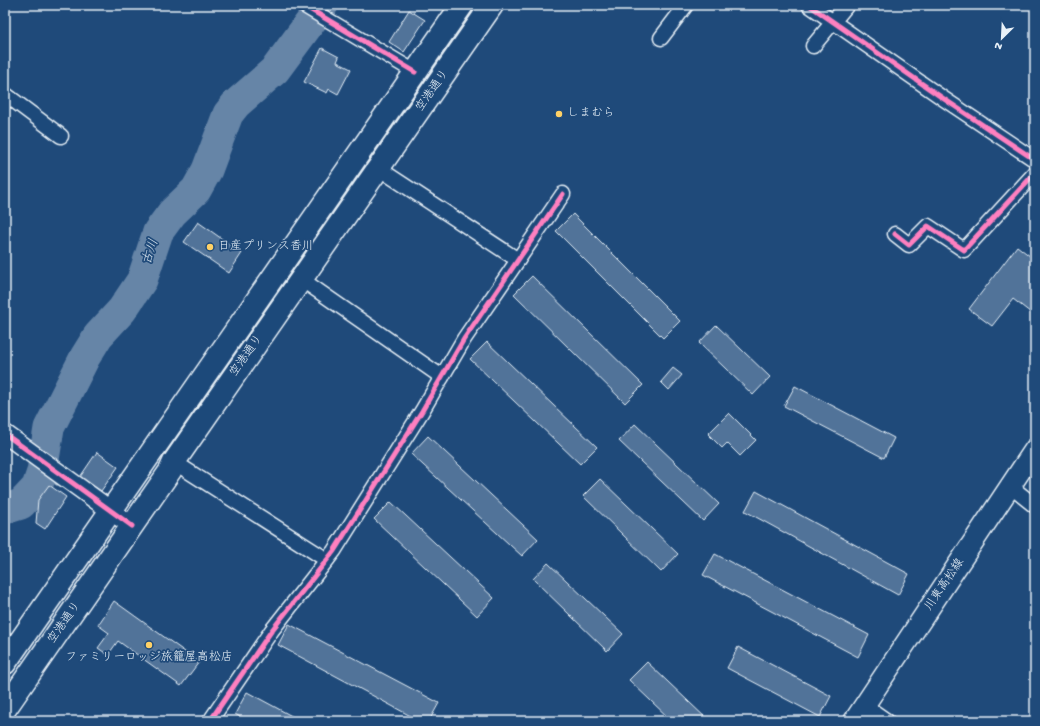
<svg xmlns="http://www.w3.org/2000/svg" width="1040" height="726" font-family="'Gochi Hand','Klee One',sans-serif">
  <rect width="100%" height="100%" fill="#1f4a7a"/>
  <filter id="ink" filterUnits="userSpaceOnUse"><feTurbulence type="fractalNoise" baseFrequency=".025" numOctaves="2"/><feDisplacementMap in="SourceGraphic" scale="8" xChannelSelector="R" yChannelSelector="G"/><feConvolveMatrix kernelMatrix="1 2 1 2 8 2 1 2 1" color-interpolation-filters="sRGB"/></filter>
  <g filter="url(#ink)">
    <g fill="none" stroke-linecap="round" stroke-linejoin="round">
      <polyline stroke="#9ab0c7" stroke-width="5" points="42,472 57,483"/>
      <polyline stroke="#6685a7" stroke-width="31" points="5,509 21,504 37,487 42,472 49,428 85,357 98,336 122,310 142,280 158,232 172,213 196,190 207,170 228,114 236,104 275,70 323,5"/>
    </g>
    <g fill="#517399" stroke="#e8f1f8">
      <polygon points="409,10 425,20 404,52 389,42"/>
      <polygon points="322,48 339,57 337,62 351,69 338,94 329,89 327,93 304,82"/>
      <polygon points="573,214 680,321 663,338 556,231"/>
      <polygon points="198,222 242,253 229,273 184,242"/>
      <polygon points="1017,246 1035,260 1035,316 1013,299 992,326 969,309"/>
      <polygon points="532,276 643,385 625,403 514,294"/>
      <polygon points="716,325 770,377 753,395 699,343"/>
      <polygon points="487,342 597,447 580,464 470,359"/>
      <polygon points="673,368 682,375 669,390 661,382"/>
      <polygon points="795,386 894,438 884,458 784,406"/>
      <polygon points="729,413 756,440 740,456 727,443 722,448 708,434"/>
      <polygon points="635,424 719,504 703,521 619,441"/>
      <polygon points="428,436 538,539 522,556 411,454"/>
      <polygon points="97,452 118,467 101,491 80,477"/>
      <polygon points="600,479 678,554 661,572 583,496"/>
      <polygon points="49,485 66,497 45,529 36,523 38,500"/>
      <polygon points="756,491 909,574 898,595 745,511"/>
      <polygon points="391,502 494,598 477,616 374,519"/>
      <polygon points="715,554 869,635 858,657 703,575"/>
      <polygon points="548,563 623,634 607,651 533,579"/>
      <polygon points="114,601 199,662 181,686 118,641 108,655 98,648 109,633 98,625"/>
      <polygon points="289,624 439,703 429,721 420,721 278,645"/>
      <polygon points="738,647 831,696 820,717 727,668"/>
      <polygon points="647,662 709,721 672,721 629,680"/>
      <polygon points="247,692 301,721 247,721 235,714"/>
    </g>
    <g fill="none" stroke-linecap="round" stroke-linejoin="round">
      <defs>
        <g id="minor">
          <polyline points="303,5 415,72"/>
          <polyline points="809,5 944,99 1035,160"/>
          <polyline points="661,38 686,5"/>
          <polyline points="813,46 847,5"/>
          <polyline points="5,94 61,136"/>
          <polyline points="378,168 518,260"/>
          <polyline points="895,234 909,245 928,226 964,250 1035,173"/>
          <polyline points="301,279 442,377"/>
          <polyline points="174,462 327,560"/>
          <polyline points="1010,486 1035,506"/>
          <polyline points="864,705 887,721"/>
          <polyline points="210,721 272,630 334,551 422,411 464,339 563,194"/>
        </g>
        <polyline id="tertiary" points="5,434 132,526"/>
        <polyline id="secondary" points="854,721 1035,449"/>
        <g id="trunk">
          <polyline points="5,663 462,5"/>
          <polyline points="5,709 170,471 174,462 492,5"/>
        </g>
      </defs>
      <use href="#minor" stroke="#e8f1f8" stroke-width="17"/>
      <use href="#tertiary" stroke="#e8f1f8" stroke-width="21"/>
      <use href="#secondary" stroke="#e8f1f8" stroke-width="23"/>
      <use href="#trunk" stroke="#e8f1f8" stroke-width="25"/>
      <use href="#minor" stroke="#1f4a7a" stroke-width="14"/>
      <use href="#tertiary" stroke="#1f4a7a" stroke-width="18"/>
      <use href="#secondary" stroke="#1f4a7a" stroke-width="20"/>
      <use href="#trunk" stroke="#1f4a7a" stroke-width="22"/>
      <defs>
        <g id="cycleway">
          <polyline points="303,5 415,72"/>
          <polyline points="809,5 944,99 1035,160"/>
          <polyline points="895,234 909,245 928,226 964,250 1035,173"/>
          <polyline points="5,434 132,526"/>
          <polyline points="210,721 272,630 334,551 422,411 464,339 563,194"/>
        </g>
      </defs>
      <use href="#cycleway" stroke="#1f4a7a" stroke-width="8"/>
      <use href="#cycleway" stroke="#ff80c0" stroke-width="5"/>
    </g>
  </g>
  <g fill="#ffd166" stroke="#1f4a7a" stroke-width="1.5">
    <circle cx="559" cy="114" r="4"/>
    <circle cx="210" cy="247" r="4"/>
    <circle cx="149" cy="645" r="4"/>
  </g>
  <g text-anchor="middle" dominant-baseline="central" stroke-width="3.5" stroke-linejoin="round" paint-order="stroke">
    <g font-size="12" fill="#e8f1f8" stroke="#1f4a7a">
      <text transform="translate(433 91) rotate(-55)">空港通り</text>
      <text transform="translate(247 356) rotate(-55)">空港通り</text>
      <text transform="translate(945 585) rotate(-56)">川東高松線</text>
      <text transform="translate(65 623) rotate(-55)">空港通り</text>
    </g>
    <g font-size="12" fill="#e8f1f8" stroke="#1f4a7a" text-anchor="start">
      <text x="567" y="114">しまむら</text>
      <text x="218" y="247">日産プリンス香川</text>
      <text x="149" y="658" text-anchor="middle">ファミリーロッジ旅籠屋高松店</text>
    </g>
    <g font-size="13" font-style="italic" fill="#d4e1ec" stroke="#1f4a7a">
      <text transform="translate(151 252) rotate(-72)">古川</text>
    </g>
  </g>
  <rect width="1040" height="726" fill="none" stroke="#1f4a7a" stroke-width="20"/>
  <rect x="10" y="10" width="1020" height="706" fill="none" stroke="#e8f1f8" stroke-width="1.5" filter="url(#ink)"/>
  <g transform="translate(1002 38) rotate(204)" stroke="#1f4a7a" stroke-width="3" paint-order="stroke">
  <path d="M0-3L7 15L0 10L-7 15Z" fill="#e8f1f8"/>
  <text y="-6" font-size="11" font-weight="bold" text-anchor="middle" fill="#e8f1f8">N</text>
  </g>
</svg>
